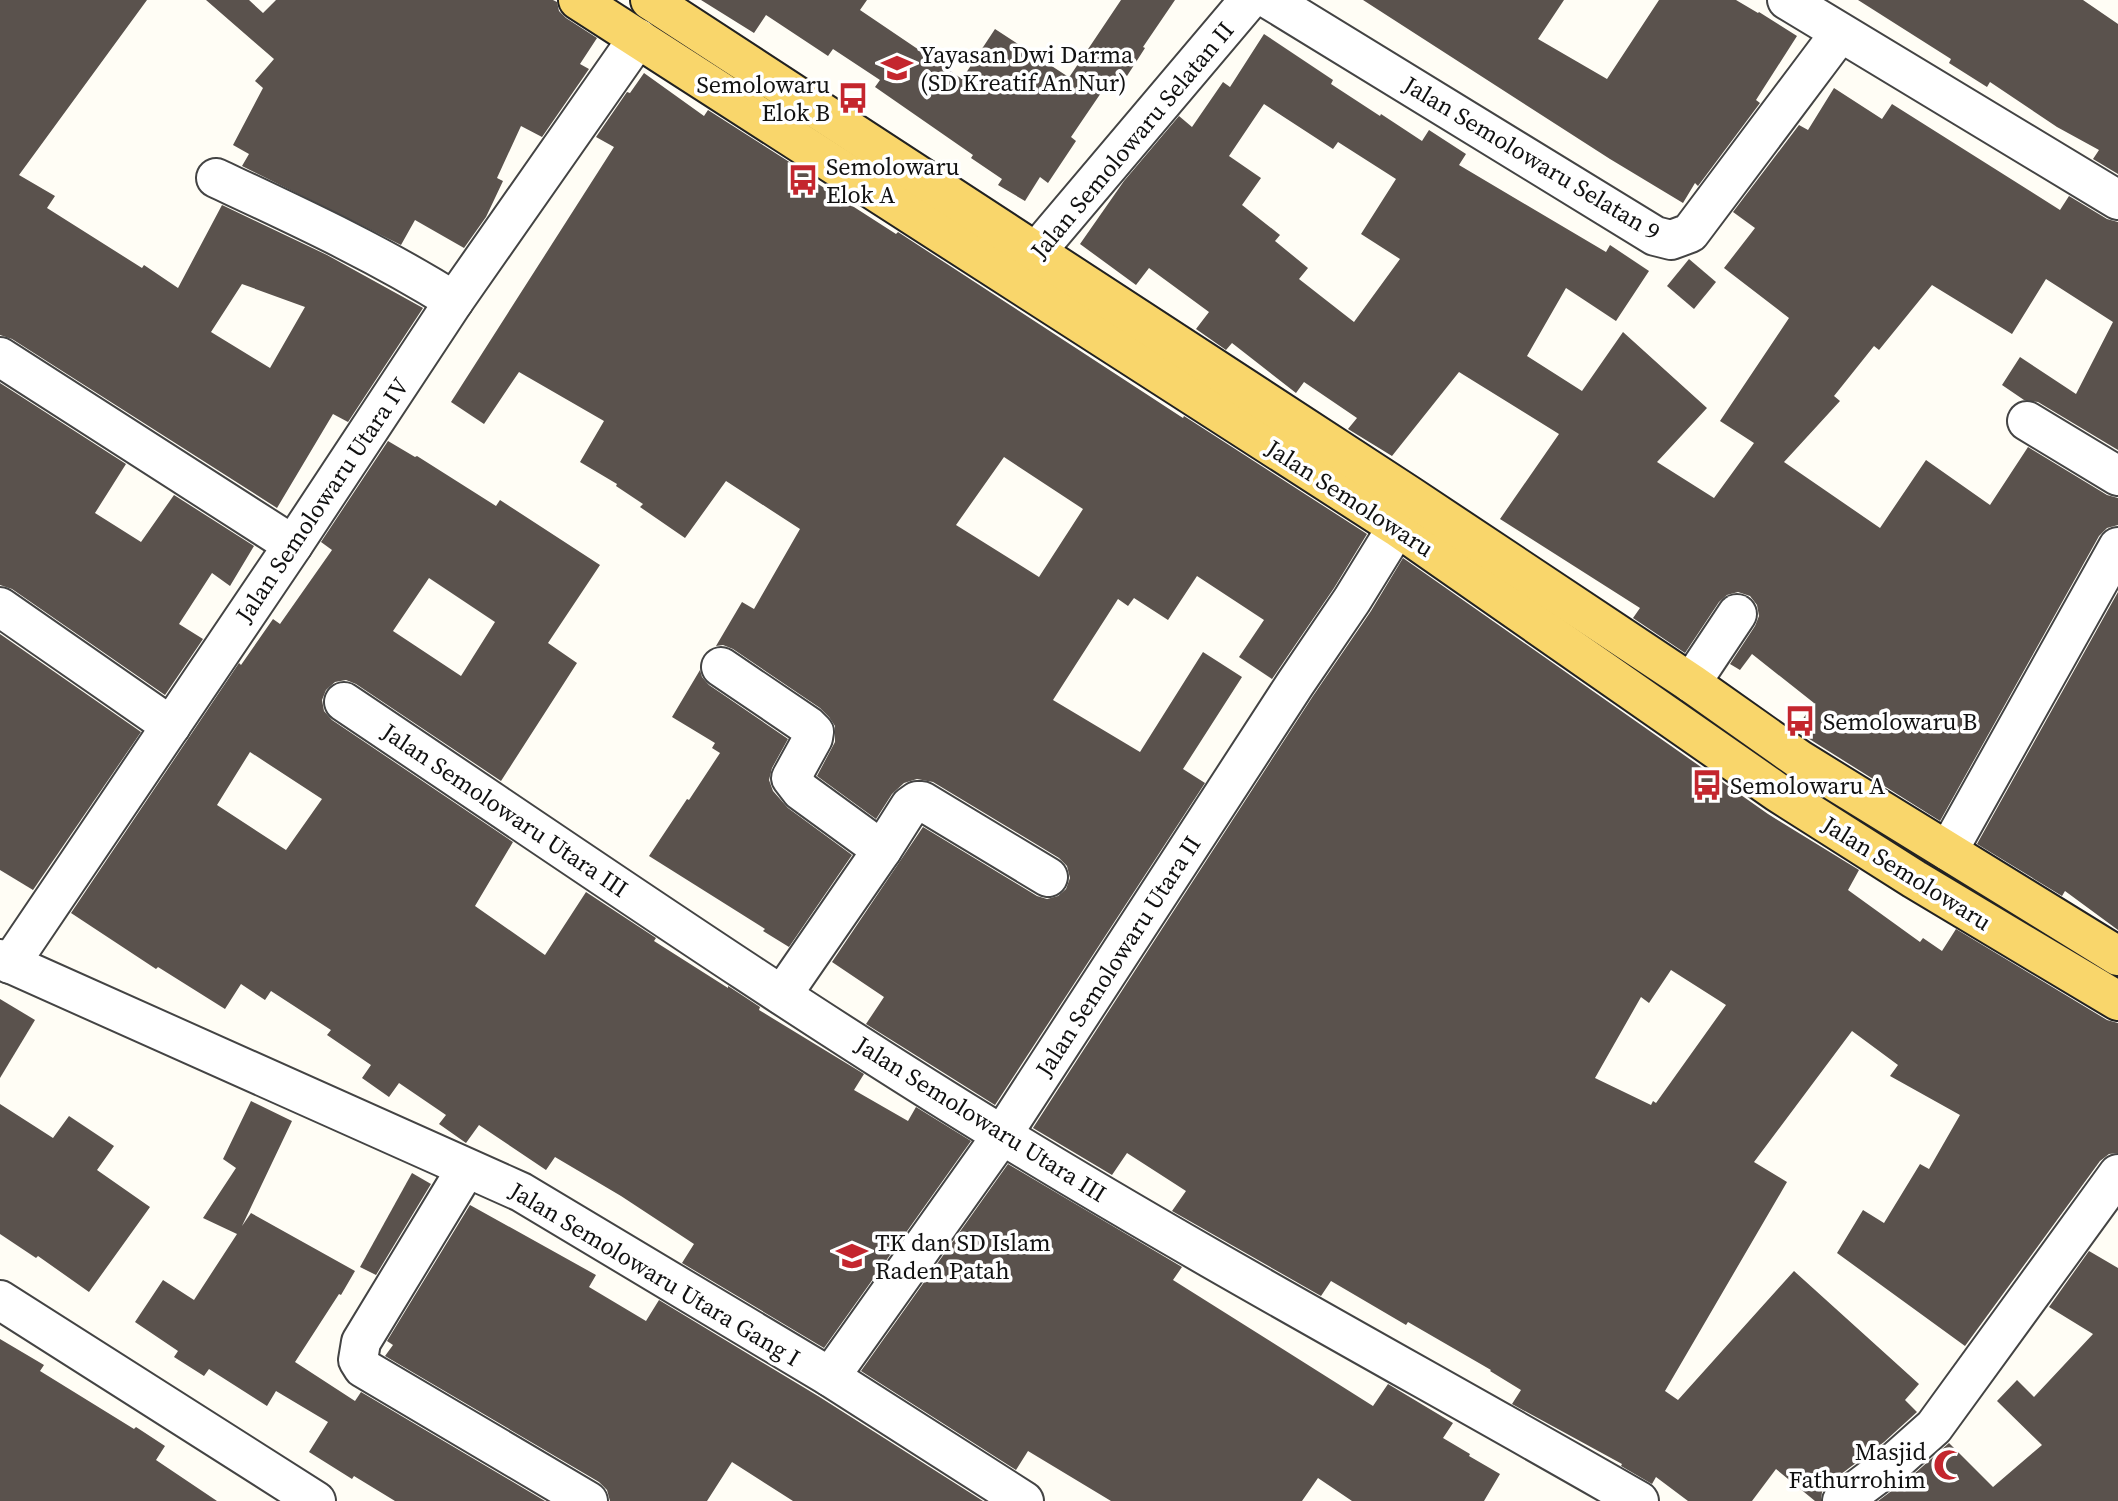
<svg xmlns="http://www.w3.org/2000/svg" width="2118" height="1501" font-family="'Source Serif 4',serif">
  <rect width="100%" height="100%" fill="#fffdf5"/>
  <g fill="#5a524d" fill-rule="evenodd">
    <path d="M 0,0 L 147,0 L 19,175 L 55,196 L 47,208 L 142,268 L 144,265 L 178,288 L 222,205 L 327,255 L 423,308 L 348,422 L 333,414 L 277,508 L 12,339 L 0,335 ZM 242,284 L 305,307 L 270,368 L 211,332 Z"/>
    <polygon points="206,0 249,0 263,13 276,0 553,0 557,2 559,11 566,18 597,38 580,64 589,69 542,137 521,126 497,178 503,181 486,217 464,248 415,220 401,245 242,166 249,154 233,145 263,88 255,81 274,59"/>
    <polygon points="701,0 867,0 860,10 962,79 995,29 1067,76 1070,76 1121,0 1175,0 1143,47 1145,48 1127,76 1124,74 1113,92 1105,87 1071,137 1076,141 1048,183 1040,177 1025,201 998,185 1002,179 971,158 973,155 875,87 880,80 833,49 828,56 766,15 754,33"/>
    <polygon points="1363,0 1564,0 1538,39 1607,79 1659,0 1736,0 1758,13 1759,12 1797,36 1756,100 1760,103 1698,186 1695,183 1683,203 1610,159"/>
    <polygon points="1858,0 2083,0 2118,24 2118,174 2093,159 2099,150 2057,127 1990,82 1987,87 1949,63 1951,59"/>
    <path d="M 1264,34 L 1333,80 L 1331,84 L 1380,116 L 1381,114 L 1422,141 L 1429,130 L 1466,154 L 1459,165 L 1606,252 L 1610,245 L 1649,271 L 1616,321 L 1566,288 L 1527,356 L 1582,391 L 1623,332 L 1707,408 L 1657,462 L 1714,498 L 1754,443 L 1720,421 L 1789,318 L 1724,268 L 1755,228 L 1733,212 L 1799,125 L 1808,130 L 1834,88 L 1882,119 L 1892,104 L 2060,210 L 2069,196 L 2107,219 L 2118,222 L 2118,450 L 2038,402 L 2024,400 L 2002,385 L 2020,357 L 2076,394 L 2113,322 L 2046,279 L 2012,334 L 1932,285 L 1879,350 L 1874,346 L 1834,396 L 1840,401 L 1784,462 L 1880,528 L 1926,460 L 1990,505 L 2028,447 L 2107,495 L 2118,498 L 2118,525 L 2107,528 L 2099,536 L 1940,821 L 1795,730 L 1814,703 L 1752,654 L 1740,670 L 1730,664 L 1755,626 L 1759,616 L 1757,605 L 1750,596 L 1738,592 L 1727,595 L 1719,602 L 1685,653 L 1633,618 L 1640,608 L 1500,519 L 1559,434 L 1459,372 L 1392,456 L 1348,429 L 1357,418 L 1304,382 L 1296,393 L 1232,343 L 1226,350 L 1196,329 L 1209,312 L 1149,268 L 1136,285 L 1080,244 L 1124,181 L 1179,116 L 1192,127 L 1223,82 L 1230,87 ZM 1264,104 L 1333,149 L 1338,142 L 1396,179 L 1361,234 L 1400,259 L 1354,322 L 1299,279 L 1308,268 L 1275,241 L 1280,235 L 1242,205 L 1261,178 L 1229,156 Z"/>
    <path d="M 644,73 L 704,116 L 708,110 L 816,179 L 815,182 L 896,234 L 898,232 L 1183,418 L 1184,416 L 1367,534 L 1334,588 L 1272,679 L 1239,657 L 1264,620 L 1197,576 L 1168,620 L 1134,598 L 1128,606 L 1118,599 L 1053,700 L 1140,752 L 1203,652 L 1242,677 L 1183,769 L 1205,783 L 995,1105 L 866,1024 L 884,997 L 832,962 L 923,827 L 1037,896 L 1047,899 L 1058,896 L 1066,889 L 1070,878 L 1067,866 L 1059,858 L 933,782 L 917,779 L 904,783 L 892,794 L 876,819 L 817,776 L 835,742 L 835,726 L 829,717 L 820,708 L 733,649 L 723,645 L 716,646 L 742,602 L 754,609 L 800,529 L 726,481 L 685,538 L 640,507 L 643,504 L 616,486 L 617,484 L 580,462 L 604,421 L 519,372 L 484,424 L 451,402 L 614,147 L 596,137 L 627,92 L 630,93 ZM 1004,457 L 1083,509 L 1039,577 L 956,525 Z"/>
    <polygon points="1689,259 1716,282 1694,309 1667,286"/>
    <polygon points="0,383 126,464 95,513 141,542 174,495 254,546 230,586 212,573 179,624 203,639 165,695 12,589 0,585"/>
    <path d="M 388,441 L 415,457 L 417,456 L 496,506 L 500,500 L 600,565 L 548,643 L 577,663 L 501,781 L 356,684 L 346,680 L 335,682 L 326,690 L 322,700 L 324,711 L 332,720 L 513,842 L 475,906 L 545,955 L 586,892 L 656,938 L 654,941 L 728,988 L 728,986 L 760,1007 L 759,1010 L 864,1074 L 854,1090 L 908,1121 L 916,1107 L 971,1141 L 824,1348 L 682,1263 L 694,1244 L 621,1196 L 555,1157 L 546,1170 L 479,1125 L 466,1143 L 439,1124 L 446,1115 L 399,1083 L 389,1097 L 362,1078 L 371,1065 L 327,1035 L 331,1030 L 271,991 L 265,1000 L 241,984 L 225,1009 L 158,967 L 156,969 L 71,913 L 239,663 L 241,665 L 273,619 L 280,624 L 332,550 L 321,542 ZM 429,578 L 495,622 L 461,676 L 393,631 ZM 250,752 L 322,799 L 286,850 L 217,805 Z"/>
    <path d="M 1403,558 L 1768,814 L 1859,870 L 1848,890 L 1920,942 L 1923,938 L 1942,951 L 1956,929 L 2107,1020 L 2118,1023 L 2118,1153 L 2109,1154 L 2100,1161 L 1965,1346 L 1837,1253 L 1863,1210 L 1884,1223 L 1920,1164 L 1929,1169 L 1960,1115 L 1890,1076 L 1898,1065 L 1852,1031 L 1754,1162 L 1787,1182 L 1665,1391 L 1678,1400 L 1794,1271 L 1919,1384 L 1905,1400 L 1917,1412 L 1884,1442 L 1829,1483 L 1822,1492 L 1821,1501 L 1815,1501 L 1776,1469 L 1752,1501 L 1688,1501 L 1656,1477 L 1652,1484 L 1621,1466 L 1622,1464 L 1512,1404 L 1521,1390 L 1490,1371 L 1491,1370 L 1408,1322 L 1406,1325 L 1331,1281 L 1321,1296 L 1172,1211 L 1186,1191 L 1127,1153 L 1112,1175 L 1033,1128 L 1313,696 L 1371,611 ZM 1671,970 L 1726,1005 L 1656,1103 L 1653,1101 L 1651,1105 L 1595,1078 L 1641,997 L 1649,1003 Z"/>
    <polygon points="2118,592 2118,930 2065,891 2062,896 1977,844"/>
    <polygon points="0,634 141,732 33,890 0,870"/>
    <polygon points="700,670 702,677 709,685 788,739 772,768 769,780 773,791 788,808 852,855 789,947 763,931 765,929 649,856 687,799 689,800 720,753 712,748 715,743 672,717"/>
    <polygon points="0,999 35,1020 0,1078"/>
    <polygon points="251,1101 292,1121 242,1226 251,1213 355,1271 341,1295 339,1294 295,1362 355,1401 361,1392 545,1501 395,1501 354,1476 352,1479 309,1452 328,1422 276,1391 267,1406 209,1369 204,1376 174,1357 178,1351 135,1322 163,1280 194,1300 237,1234 203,1218 236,1168 223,1159"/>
    <polygon points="0,1104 53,1138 69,1116 114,1146 97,1170 150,1207 89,1292 38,1256 36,1258 0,1234"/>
    <polygon points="1008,1164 1182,1267 1173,1280 1373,1406 1388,1384 1453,1423 1443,1438 1470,1454 1469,1456 1500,1474 1484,1501 1352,1501 1318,1478 1302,1501 1111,1501 1028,1451 1016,1470 861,1371"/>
    <polygon points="412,1173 431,1184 376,1275 360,1267"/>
    <polygon points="470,1205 596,1275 589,1287 646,1321 659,1300 818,1396 983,1501 793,1501 732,1462 707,1501 610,1501 607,1490 599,1482 385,1356 393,1345 387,1341"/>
    <polygon points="2089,1251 2118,1268 2118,1501 1878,1501 1913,1475 1949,1443 1993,1487 2042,1445 1997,1401 2017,1380 2034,1397 2093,1334 2049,1307"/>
    <polygon points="0,1339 44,1365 40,1371 134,1429 136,1427 165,1446 156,1460 217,1501 0,1501"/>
  </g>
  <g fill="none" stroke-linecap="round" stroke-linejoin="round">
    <defs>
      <g id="minor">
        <polyline points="1270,0 1655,236 1671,240 1690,233 1840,33"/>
        <polyline points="1787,0 2118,200"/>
        <path d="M 216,178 C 297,216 378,253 454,301"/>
        <polyline points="1018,278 1035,253 1249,0"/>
        <polyline points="0,357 293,545"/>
        <polyline points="2027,421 2118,476"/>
        <polyline points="0,607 171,726"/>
        <polyline points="721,667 808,726 814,732 813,738 791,778 801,791 882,850"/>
        <polyline points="1691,683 1737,614"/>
        <path d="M 344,702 C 562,848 778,998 1002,1135 C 1211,1263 1427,1379 1639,1501"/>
        <polyline points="1948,851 2118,547"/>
        <polyline points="0,959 521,1192 830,1377 1024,1501"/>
        <polyline points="10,964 293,545 454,301 638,38"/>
        <polyline points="782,995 882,850 910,806 917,801 922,801 1048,877"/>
        <polyline points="466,1169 361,1342 358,1360 363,1368 588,1501"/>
        <polyline points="0,1300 316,1501"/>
        <polyline points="830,1377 1002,1135 1295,684 1352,600 1397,527"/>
        <polyline points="1842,1501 1898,1459 1934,1427 2118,1174"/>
      </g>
      <g id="major">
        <polyline points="578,0 1397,527 1777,792 1914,879 2118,1001"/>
        <polyline points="650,0 1410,496 1691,683 1800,760 2118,956"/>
      </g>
    </defs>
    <use href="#minor" stroke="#444" stroke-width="42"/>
    <use href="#major" stroke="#222" stroke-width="42"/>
    <use href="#minor" stroke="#fff" stroke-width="38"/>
    <use href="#major" stroke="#f9d66b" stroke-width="38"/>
  </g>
  <defs>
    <symbol id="school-bare" viewBox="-9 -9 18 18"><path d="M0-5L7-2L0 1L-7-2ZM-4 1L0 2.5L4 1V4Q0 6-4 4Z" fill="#c4262e" stroke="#fff" stroke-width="2.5" paint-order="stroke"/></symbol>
    <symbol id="bus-bare" viewBox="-9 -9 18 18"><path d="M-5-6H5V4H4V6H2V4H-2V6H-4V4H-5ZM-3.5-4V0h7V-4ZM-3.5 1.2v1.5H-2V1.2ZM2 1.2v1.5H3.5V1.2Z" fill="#c4262e" stroke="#fff" stroke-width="2.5" paint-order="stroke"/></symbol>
    <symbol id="mosque-bare" viewBox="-9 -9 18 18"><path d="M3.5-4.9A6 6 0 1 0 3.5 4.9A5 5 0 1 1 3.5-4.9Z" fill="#c4262e" stroke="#fff" stroke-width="2.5" paint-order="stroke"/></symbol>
  </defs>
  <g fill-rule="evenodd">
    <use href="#school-bare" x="875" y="46" width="44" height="44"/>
    <use href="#bus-bare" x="831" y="76" width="44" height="44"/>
    <use href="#bus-bare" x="781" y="158" width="44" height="44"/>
    <use href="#bus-bare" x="1778" y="699" width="44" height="44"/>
    <use href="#bus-bare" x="1685" y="763" width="44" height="44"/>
    <use href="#school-bare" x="830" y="1234" width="44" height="44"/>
    <use href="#mosque-bare" x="1927" y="1443" width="44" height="44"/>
  </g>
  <g text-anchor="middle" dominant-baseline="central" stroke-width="7" stroke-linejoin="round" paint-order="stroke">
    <g font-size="24" fill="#111" stroke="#fff" text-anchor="start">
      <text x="920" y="54">Yayasan Dwi Darma<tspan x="920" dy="28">(SD Kreatif An Nur)</tspan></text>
      <text x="830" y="84" text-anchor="end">Semolowaru<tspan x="830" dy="28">Elok B</tspan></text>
      <text x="826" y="166">Semolowaru<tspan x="826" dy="28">Elok A</tspan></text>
      <text x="1823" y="721">Semolowaru B</text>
      <text x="1730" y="785">Semolowaru A</text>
      <text x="875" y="1242">TK dan SD Islam<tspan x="875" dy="28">Raden Patah</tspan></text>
      <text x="1926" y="1451" text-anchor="end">Masjid<tspan x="1926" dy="28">Fathurrohim</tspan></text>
    </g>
    <g font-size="24" fill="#111" stroke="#fff">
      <text transform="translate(1132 140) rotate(-50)">Jalan Semolowaru Selatan II</text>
      <text transform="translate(1532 158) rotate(31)">Jalan Semolowaru Selatan 9</text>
      <text transform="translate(1350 498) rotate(33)">Jalan Semolowaru</text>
      <text transform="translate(322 500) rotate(-56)">Jalan Semolowaru Utara IV</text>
      <text transform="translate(505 810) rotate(34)">Jalan Semolowaru Utara III</text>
      <text transform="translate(1907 873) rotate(32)">Jalan Semolowaru</text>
      <text transform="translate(1118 956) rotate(-57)">Jalan Semolowaru Utara II</text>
      <text transform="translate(981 1119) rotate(32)">Jalan Semolowaru Utara III</text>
      <text transform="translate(655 1274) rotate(31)">Jalan Semolowaru Utara Gang I</text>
    </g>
  </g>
</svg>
